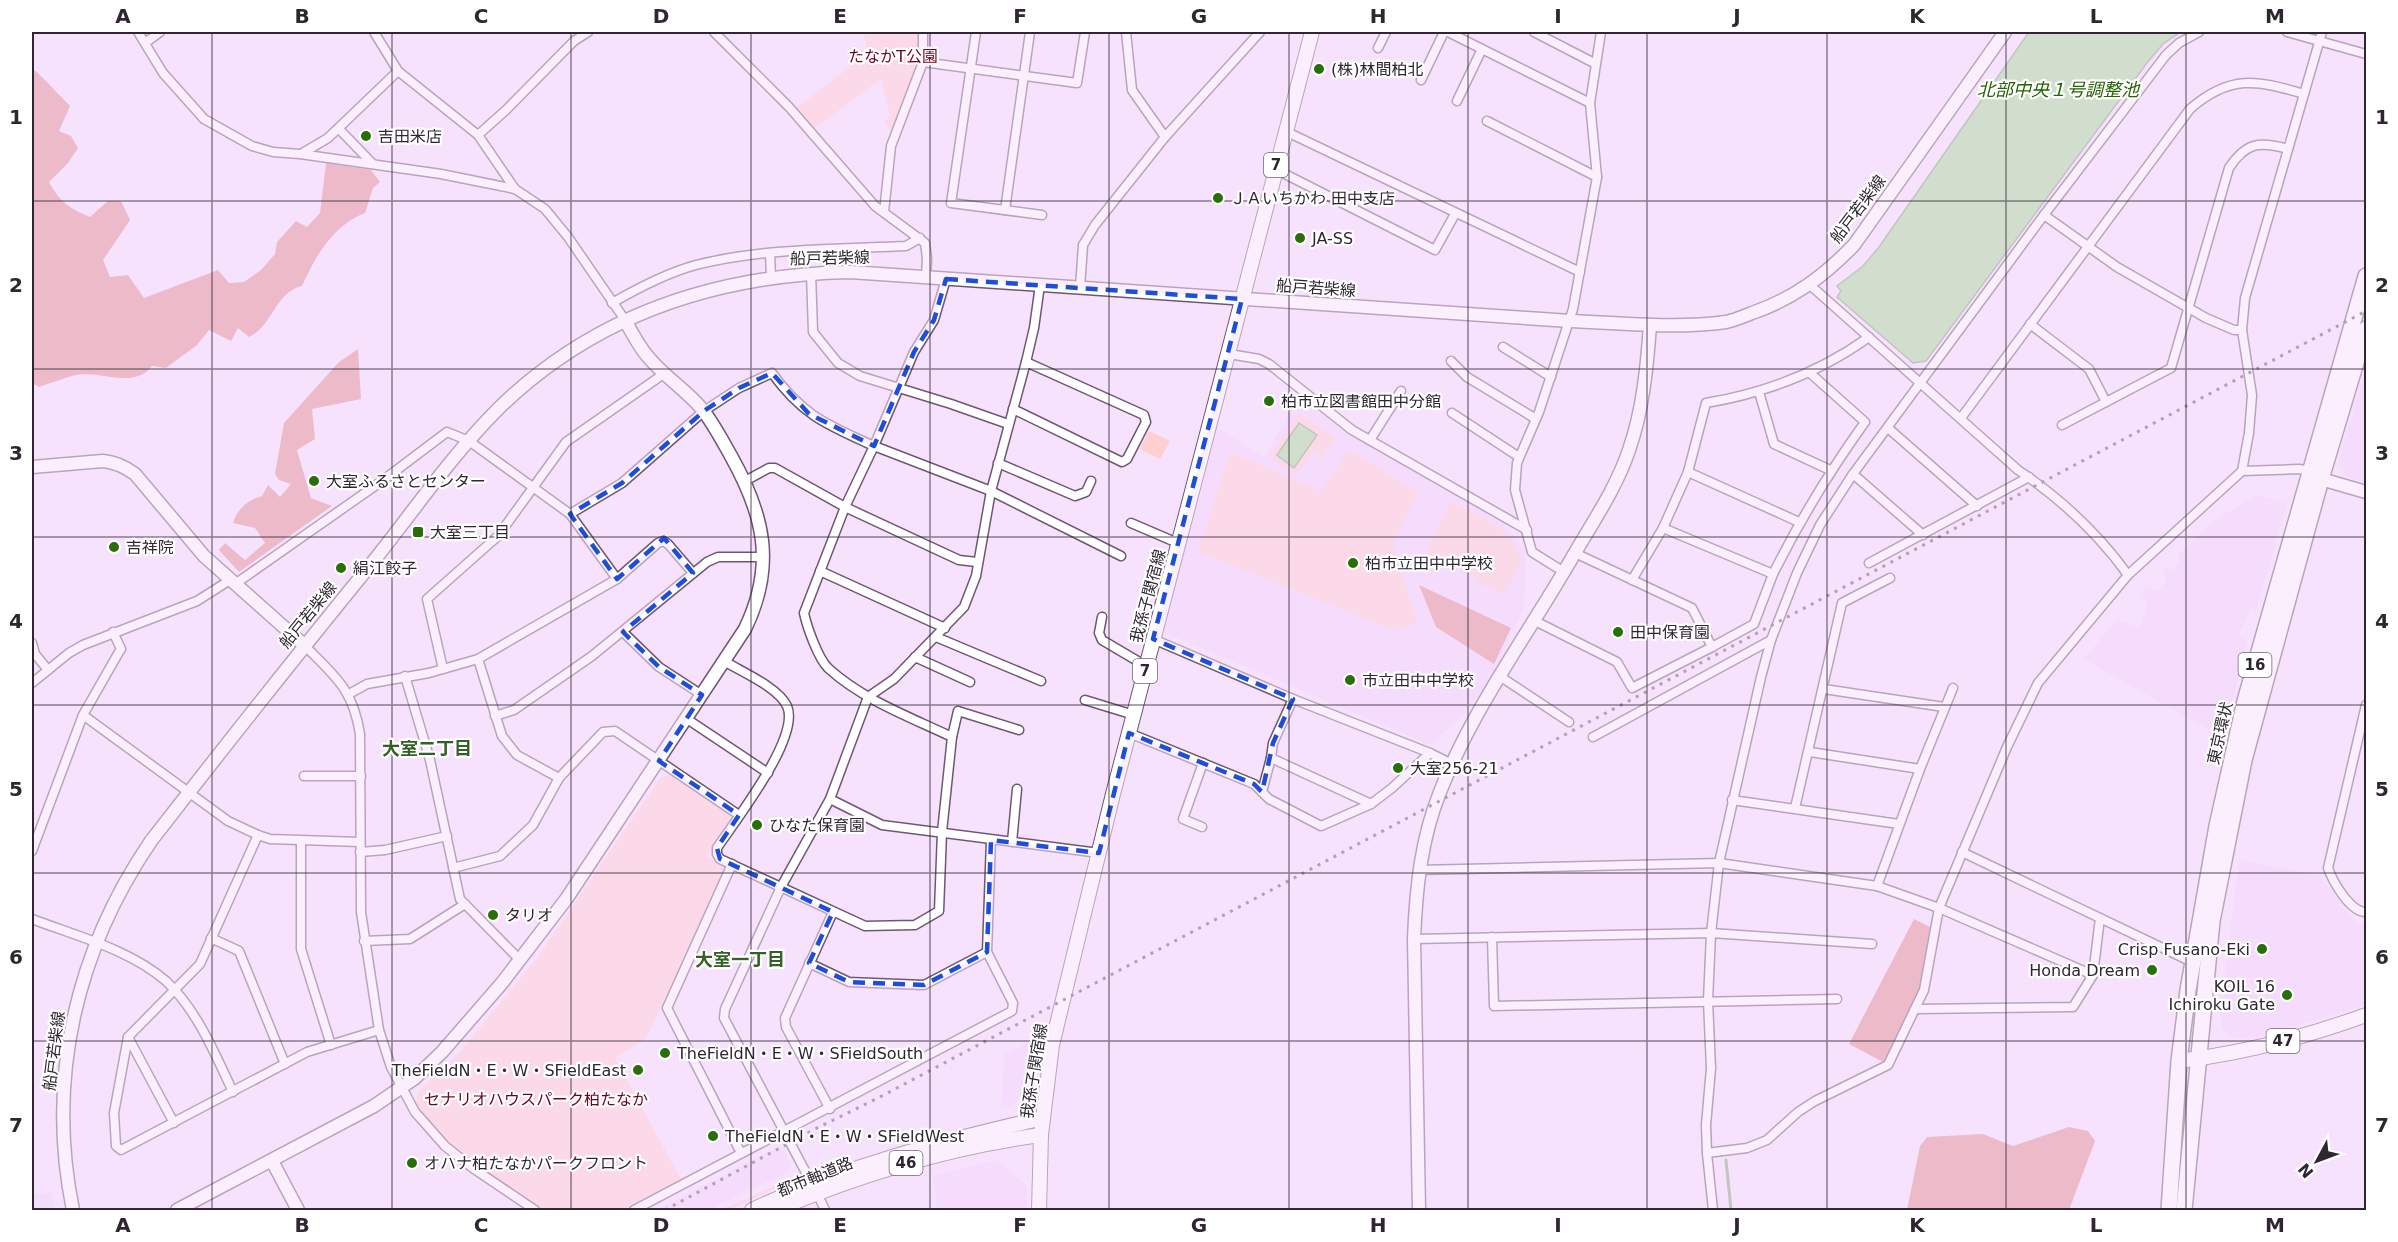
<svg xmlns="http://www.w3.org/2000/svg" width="2398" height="1242" font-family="'DejaVu Sans','Noto Sans JP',sans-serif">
  <rect width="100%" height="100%" fill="#f7e2fd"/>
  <g fill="#f2d3fb">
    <polygon points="2366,366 2366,483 2347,477 2338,463"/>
    <polygon points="1300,394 1346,433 1506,524 1526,552 1524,608 1492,676 1462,716 1430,745 1161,631 1218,428 1264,458"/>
    <polygon points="2257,495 2287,504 2256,611 2251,609 2238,636 2248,642 2223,738 2084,659 2116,620 2140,627 2148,602 2139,596 2146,585 2158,592 2166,579 2163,570 2166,567 2174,570 2180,560 2178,555 2215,520"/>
    <polygon points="2239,860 2319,875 2358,926 2366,922 2366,1005 2250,1039 2234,1038 2223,1029 2220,1016"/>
    <polygon points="1042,1034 1034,1083 1012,1106 1002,1107 1004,1055"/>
    <polygon points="776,1148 783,1150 791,1164 788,1172 708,1210 656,1210"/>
    <polygon points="997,1160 1027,1186 1027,1210 937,1210 933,1176"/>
    <polygon points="51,1192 55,1210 32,1210 32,1195"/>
  </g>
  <g fill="#ffcece">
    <path d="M 863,32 L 917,32 L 918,34 C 919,66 906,102 890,131 L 884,122 L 890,116 L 881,79 L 814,129 L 796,108 L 847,69 L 869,55 Z"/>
    <polygon points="1299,413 1335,438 1322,458 1313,452 1296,476 1269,457"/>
    <polygon points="1149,431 1170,441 1160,459 1140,449"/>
    <polygon points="1349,450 1419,493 1393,544 1417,622 1399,632 1198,552 1230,452 1321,491"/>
    <path d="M 1450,501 C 1482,518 1510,524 1522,561 L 1504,595 L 1476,582 L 1475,577 L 1425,554 Z"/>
    <polygon points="670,775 731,814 732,820 707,857 724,865 725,870 646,1039 615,1058 682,1181 626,1210 543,1210 459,1153 433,1126 416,1103 418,1092 459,1053 537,958 661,777"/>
    <polygon points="791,1178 793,1181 790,1182 729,1210 722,1210"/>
  </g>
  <g fill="#e18a8c">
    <path d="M 32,71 L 36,71 L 70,106 L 59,131 L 71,136 L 78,148 L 68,163 L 49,182 C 60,202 69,208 90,217 L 108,201 L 121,201 L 130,220 L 103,260 L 110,277 L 128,275 L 144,298 L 218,270 L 229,283 L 244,282 L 261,270 L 275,254 L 277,242 L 296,221 L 307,227 L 320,213 L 326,163 L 371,170 L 380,182 L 373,188 L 365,213 C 333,225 315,257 302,286 C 275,292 273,326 249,337 L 238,328 L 231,341 L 209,330 L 197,345 L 166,368 L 152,366 C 133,390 102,370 76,375 C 64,378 51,383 39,387 L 32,383 Z"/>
    <path d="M 358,349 L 361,399 L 312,409 L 315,439 L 297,450 L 311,498 L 332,506 L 239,572 L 219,550 L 225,543 L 245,560 L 265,543 L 255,528 L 233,523 C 236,510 249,499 262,496 L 268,485 L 280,497 L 291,484 L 279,480 L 275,474 L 284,423 L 339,362 Z"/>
    <polygon points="1419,585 1511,628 1494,664 1436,627"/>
    <polygon points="1914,919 1932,928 1921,987 1885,1063 1849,1044"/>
    <polygon points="2069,1127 2088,1131 2095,1141 2069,1210 1907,1210 1920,1146 1927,1137 1983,1134 2013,1146"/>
  </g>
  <g fill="#a3d793" stroke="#80a276" stroke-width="1.5">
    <polygon points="2029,32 2181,32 2164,43 2147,63 1926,361 1913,363 1837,297 1841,291 1837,286 1863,266 1879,247"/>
    <polygon points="1299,423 1317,435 1294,468 1277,455"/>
  </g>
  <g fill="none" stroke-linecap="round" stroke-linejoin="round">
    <polyline stroke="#80a276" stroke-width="3" points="1726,1160 1731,1210"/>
    <defs>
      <g id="street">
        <polyline points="138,32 163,73 204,119 252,146 273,152 300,154 441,174 515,189 545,209 568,237 625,320"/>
        <polyline points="374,32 398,71 478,135 515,189"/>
        <polyline points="714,32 789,107 875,206 925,243 927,258 926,278"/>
        <polyline points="976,32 951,203 1042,215"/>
        <polyline points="1126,32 1132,90 1165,137"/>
        <polyline points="1448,32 1590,103"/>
        <polyline points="1534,32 1596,64"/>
        <polyline points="2287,32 2366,54"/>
        <polyline points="145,43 160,32"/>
        <polyline points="1378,48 1386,32"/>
        <polyline points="923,62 1077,83 1085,32"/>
        <polyline points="1421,80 1444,32"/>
        <polyline points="1457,101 1482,49"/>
        <polyline points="1487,121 1597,177"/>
        <polyline points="339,129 372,163"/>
        <polyline points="1285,131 1580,272"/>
        <polyline points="478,135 506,110 574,41 588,32"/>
        <polyline points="301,154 328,138 398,71"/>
        <polyline points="1275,169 1435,250 1455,214"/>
        <polyline points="1005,210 1030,32"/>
        <polyline points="884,212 891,146 923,62 923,32"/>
        <polyline points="2044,215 2117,267 2206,318 2234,330 2242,330"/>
        <polyline points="770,253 771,277"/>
        <polyline points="811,273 813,332 838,363 860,376 951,404 1008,424"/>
        <path d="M 1810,285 L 2018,470 C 2061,499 2098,533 2128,575"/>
        <polyline points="1080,288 1083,245 1095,225 1165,137 1260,32"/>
        <path d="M 612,303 C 638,288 666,273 696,265 C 764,248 837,249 906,246 L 920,238"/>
        <polyline points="2030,324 2089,369 2106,402"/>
        <polyline points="1503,347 1551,377"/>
        <polyline points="1229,354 1259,359 1269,364 1352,430 1527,530"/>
        <polyline points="1451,361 1467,377 1536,419"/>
        <path d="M 1810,373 L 1865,422 C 1829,472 1801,518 1773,574 L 1663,528 L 1688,472 L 1706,403 C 1766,393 1819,373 1869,337"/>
        <polyline points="1759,392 1774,444 1830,470"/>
        <polyline points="1013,409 1122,462 1127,459 1146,422 1144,415 1026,362"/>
        <polyline points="1452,413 1519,457"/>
        <path d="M 1961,418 L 2190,109 C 2230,74 2257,80 2304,94"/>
        <path d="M 2062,425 L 2171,368 L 2229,168 C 2246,142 2260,141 2288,149"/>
        <polyline points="1888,428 1977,506"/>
        <polyline points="1370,440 1401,391"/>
        <polyline points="998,463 1075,496 1086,492 1091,481"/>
        <polyline points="2242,471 2299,469 2310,471"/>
        <polyline points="1688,472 1799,522"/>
        <polyline points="1853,474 1923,535"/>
        <polyline points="745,481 769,468 775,468 845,507 959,560 977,562"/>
        <path d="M 570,514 L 622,483 L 704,411 L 739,388 L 772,373 C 803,416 828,425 874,446 L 914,352 L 934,320 L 946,279"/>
        <polyline points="1131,523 1180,544"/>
        <polyline points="1575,553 1692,608 1712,647 1754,624 1773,574"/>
        <polyline points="1869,563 2029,477"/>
        <polyline points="820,571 945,628"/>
        <polyline points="1564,572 1532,552 1515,490 1517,463 1539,412 1573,309 1597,177 1590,103 1601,32"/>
        <polyline points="1632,580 1663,528"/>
        <polyline points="235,584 382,481 447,432 469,441 570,514 617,579"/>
        <polyline points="1102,617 1099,633 1102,640 1146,666"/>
        <polyline points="1535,621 1617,662 1632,688 1712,647"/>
        <polyline points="623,632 659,667 702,695"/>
        <polyline points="936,637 1041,681"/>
        <polyline points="1153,639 1293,699 1430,753 1452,764"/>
        <polyline points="32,643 35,654 48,670"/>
        <path d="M 304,645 C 335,676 353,689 360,734 L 361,912 L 379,1030 L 391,1067 L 415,1112 L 445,1146 L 474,1169 L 535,1210"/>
        <polyline points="915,657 970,682"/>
        <polyline points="478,659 502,736 517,755 559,778"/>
        <path d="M 724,661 C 742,672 778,687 787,706 C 801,737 735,821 717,848 L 717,854 L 720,859 L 865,926 L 915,925 L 939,911 L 942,832 L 952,737 C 910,717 863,700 828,668 C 818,658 807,627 804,613 L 845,507 L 874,446 L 991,491 L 1121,556"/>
        <polyline points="443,669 427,599 498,536 566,442 665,373"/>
        <polyline points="405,676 430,760 460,899 520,960"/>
        <polyline points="1501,677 1569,722"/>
        <polyline points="32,683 69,653 83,645 197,601 230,580"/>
        <polyline points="1824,689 1944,707"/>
        <polyline points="349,694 367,684 429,673 478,659 617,579 658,543 663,541 668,544 693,573"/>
        <polyline points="1085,700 1134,715"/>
        <path d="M 2366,705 L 2328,868 C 2333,882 2350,912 2366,912"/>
        <polyline points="83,715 228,821 258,835 270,839 360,842"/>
        <polyline points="495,716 514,710 592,656 707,562 718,557 764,557"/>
        <polyline points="687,719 768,773"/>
        <polyline points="1129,733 1254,784 1269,799 1321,826 1371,804 1392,788 1430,753"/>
        <polyline points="952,737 958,711 1019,730"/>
        <polyline points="1593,737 1771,640"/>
        <polyline points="1810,752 1920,769"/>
        <polyline points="1271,758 1371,804"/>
        <polyline points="304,776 361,776"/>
        <polyline points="1262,792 1271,758 1273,743 1293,699"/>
        <polyline points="830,799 882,825 1099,853"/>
        <polyline points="1732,800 1899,824"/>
        <polyline points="1795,808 1842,603 1890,578"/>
        <polyline points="1202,827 1183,819 1203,763"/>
        <polyline points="258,835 200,964 128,1037 114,1113 116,1146 121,1150 307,1052 379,1030"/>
        <polyline points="301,841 301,949 331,1045"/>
        <polyline points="1012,842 1017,789"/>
        <polyline points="32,851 83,715 119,652 121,649 113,632"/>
        <polyline points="360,852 385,850 447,836"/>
        <polyline points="1962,852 2194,963"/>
        <polyline points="732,864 667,1008 741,1153"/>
        <polyline points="453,868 500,856 533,825 559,778 603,732 615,731 739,815"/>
        <polyline points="1419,870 1719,863 1877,886 1939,908 2093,975"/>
        <polyline points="1877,886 1920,769 1953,688"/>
        <path d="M 32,919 C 76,936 129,949 166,981 C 197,1010 215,1054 233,1092"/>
        <polyline points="1492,937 1494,1006 1837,999"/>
        <polyline points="211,938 239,951 285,1064"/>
        <polyline points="1414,939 1711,933 1872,944"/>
        <polyline points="364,941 410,939 465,904"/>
        <polyline points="809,963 849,982 924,985 987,952"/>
        <polyline points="1916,1009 2073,1007 2093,975 2100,918"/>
        <polyline points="128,1037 174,1123"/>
        <polyline points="830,1109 786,1027 785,1018 833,912"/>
        <polyline points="1707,1153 1706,1125 1711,1068 1708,1001 1711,933 1719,863 1761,677 1771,640 1797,573 1820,525 1853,474 2044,215 2166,55 2179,43 2199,32"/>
        <polyline points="812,1184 724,1018 725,1009 781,887 830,799 868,697 894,679 964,607 976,576 991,491 1026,362 1034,328 1040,285"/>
        <polyline points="817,1193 825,1210"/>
        <polyline points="634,1210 1012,1011 1013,1003 987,952 991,840"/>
        <polyline points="1713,1210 1707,1153 1747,1148 1767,1140 1798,1112 1815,1101 1888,1065 1924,990 1939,908 2007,747 2038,683 2128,575 2242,471 2249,433 2252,395 2242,330 2245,298 2322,32"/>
      </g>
      <g id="secondary">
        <path d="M 32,467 L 103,461 C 115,462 124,466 135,474 L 204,556 L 304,645"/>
        <polyline points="2321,479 2366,492"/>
        <polyline points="272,1161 298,1210"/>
        <path d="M 73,1210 C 46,1079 76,951 151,841 C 224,747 297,655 372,563 C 413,512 451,456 498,409 C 595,314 716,275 850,272 L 1570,321 C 1621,323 1675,329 1726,322 C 1735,320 1744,316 1752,313 C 1793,299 1824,276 1854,245 L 2005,32"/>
        <path d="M 177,1210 L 374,1106 L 415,1078 L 442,1052 L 502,983 L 567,898 L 745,629 C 776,565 764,515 731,456 C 722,440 713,423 702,409 C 686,390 665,377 649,358 C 639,347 632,333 625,320"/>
        <path d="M 1419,1210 L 1414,939 C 1416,889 1421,839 1440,792 C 1472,710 1528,634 1572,558 C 1592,523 1616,489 1629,450 C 1643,410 1647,367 1650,325"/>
      </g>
      <g id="primary">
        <path d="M 2179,1061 C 2243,1053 2306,1037 2366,1015"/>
        <path d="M 752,1210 C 845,1166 943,1141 1043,1118"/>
        <path d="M 775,1210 C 861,1174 949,1147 1041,1135"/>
        <polyline points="1039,1210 1041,1135 1052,1045 1113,794 1312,32"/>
      </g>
      <g id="highway">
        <polyline points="2169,1210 2179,1061 2188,990 2217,826 2245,701 2366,276"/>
        <polyline points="2184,1210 2212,921 2244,760 2321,479 2366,329"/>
      </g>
    </defs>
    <use href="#street" stroke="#6e5774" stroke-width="11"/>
    <use href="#secondary" stroke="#6e5774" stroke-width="15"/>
    <use href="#primary" stroke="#6e5774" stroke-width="16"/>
    <use href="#highway" stroke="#6e5774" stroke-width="18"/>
    <use href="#street" stroke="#fff" stroke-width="8"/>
    <use href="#secondary" stroke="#fff" stroke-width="12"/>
    <use href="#primary" stroke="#fff" stroke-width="14"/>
    <use href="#highway" stroke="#fff" stroke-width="15"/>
    <polyline stroke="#5d5160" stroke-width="3" stroke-dasharray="3 6" stroke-linecap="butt" points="665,1210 815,1129 878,1098 2366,311"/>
  </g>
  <path d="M0 0H2398V1242H0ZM 946,279 L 1242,299 L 1153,639 L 1293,699 L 1273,743 L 1262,792 L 1254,784 L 1129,733 L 1099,853 L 991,840 L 987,952 L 924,985 L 849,982 L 809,963 L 833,912 L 720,859 L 717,848 L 739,815 L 659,761 L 702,695 L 659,667 L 623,632 L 693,573 L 664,538 L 617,579 L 570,514 L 622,483 L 704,411 L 739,388 L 772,373 L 809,414 L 874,446 L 914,352 L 934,320 Z" fill="#f7e2fd" fill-opacity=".55" fill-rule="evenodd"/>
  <path fill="none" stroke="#1d4ed8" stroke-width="4.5" stroke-dasharray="12 8" stroke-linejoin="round" d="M 946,279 L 1242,299 L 1153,639 L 1293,699 L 1273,743 L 1262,792 L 1254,784 L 1129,733 L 1099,853 L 991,840 L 987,952 L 924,985 L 849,982 L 809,963 L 833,912 L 720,859 L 717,848 L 739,815 L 659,761 L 702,695 L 659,667 L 623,632 L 693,573 L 664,538 L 617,579 L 570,514 L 622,483 L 704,411 L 739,388 L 772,373 L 809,414 L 874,446 L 914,352 L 934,320 Z"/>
  <path fill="none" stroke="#2f2632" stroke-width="1.5" stroke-opacity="0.55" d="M 212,32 L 212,1210M 392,32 L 392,1210M 571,32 L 571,1210M 751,32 L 751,1210M 930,32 L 930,1210M 1109,32 L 1109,1210M 1289,32 L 1289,1210M 1468,32 L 1468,1210M 1647,32 L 1647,1210M 1827,32 L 1827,1210M 2006,32 L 2006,1210M 2186,32 L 2186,1210M 32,201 L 2366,201M 32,369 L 2366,369M 32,537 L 2366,537M 32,705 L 2366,705M 32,873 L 2366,873M 32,1041 L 2366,1041"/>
  <g fill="#296e08" stroke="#fff" stroke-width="2">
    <circle cx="1319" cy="69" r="6"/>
    <circle cx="366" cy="136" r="6"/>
    <circle cx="1218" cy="198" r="6"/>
    <circle cx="1300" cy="238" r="6"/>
    <circle cx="1269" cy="401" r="6"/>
    <circle cx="314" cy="481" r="6"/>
    <rect x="412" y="526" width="12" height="12" rx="3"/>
    <circle cx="114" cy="547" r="6"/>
    <circle cx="1353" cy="563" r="6"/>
    <circle cx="341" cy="568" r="6"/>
    <circle cx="1618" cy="632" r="6"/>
    <circle cx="1350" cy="680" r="6"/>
    <circle cx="1398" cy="768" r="6"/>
    <circle cx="757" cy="825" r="6"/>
    <circle cx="493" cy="915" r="6"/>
    <circle cx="2262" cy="949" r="6"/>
    <circle cx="2152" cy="970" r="6"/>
    <circle cx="2287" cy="995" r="6"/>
    <circle cx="665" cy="1053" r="6"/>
    <circle cx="638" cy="1070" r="6"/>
    <circle cx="713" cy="1136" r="6"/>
    <circle cx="412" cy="1163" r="6"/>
  </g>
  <g text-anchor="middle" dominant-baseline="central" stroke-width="4.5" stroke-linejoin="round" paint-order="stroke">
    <g fill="#fff" stroke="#6d6770" stroke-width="1.5">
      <rect x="1264" y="153" width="24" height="24" rx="4.5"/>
      <rect x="2238.5" y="653" width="33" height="24" rx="4.5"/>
      <rect x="1133" y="659" width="24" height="24" rx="4.5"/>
      <rect x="2266.5" y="1029" width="33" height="24" rx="4.5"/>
      <rect x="889.5" y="1151" width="33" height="24" rx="4.5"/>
    </g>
    <g font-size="15" font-weight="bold" fill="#2f2632">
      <text x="1276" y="165">7</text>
      <text x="2255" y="665">16</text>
      <text x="1145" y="671">7</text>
      <text x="2283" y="1041">47</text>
      <text x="906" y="1163">46</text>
    </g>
    <g font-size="16" fill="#70021c" stroke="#fff">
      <text x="893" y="56">たなかT公園</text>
      <text x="536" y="1099">セナリオハウスパーク柏たなか</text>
    </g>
    <g font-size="16" fill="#2f2632" stroke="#fff" text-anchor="start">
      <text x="1331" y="69">(株)林間柏北</text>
      <text x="378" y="136">吉田米店</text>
      <text x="1230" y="198">ＪＡいちかわ 田中支店</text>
      <text x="1312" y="238">JA-SS</text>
      <text x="1281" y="401">柏市立図書館田中分館</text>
      <text x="326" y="481">大室ふるさとセンター</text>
      <text x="430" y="532">大室三丁目</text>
      <text x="126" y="547">吉祥院</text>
      <text x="1365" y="563">柏市立田中中学校</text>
      <text x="353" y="568">絹江餃子</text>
      <text x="1630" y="632">田中保育園</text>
      <text x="1362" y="680">市立田中中学校</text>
      <text x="1410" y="768">大室256-21</text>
      <text x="769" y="825">ひなた保育園</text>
      <text x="505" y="915">タリオ</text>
      <text x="2250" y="949" text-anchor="end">Crisp Fusano-Eki</text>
      <text x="2140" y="970" text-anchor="end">Honda Dream</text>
      <text x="2275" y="986" text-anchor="end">KOIL 16<tspan x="2275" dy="18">Ichiroku Gate</tspan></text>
      <text x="677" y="1053">TheFieldN・E・W・SFieldSouth</text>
      <text x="626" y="1070" text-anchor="end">TheFieldN・E・W・SFieldEast</text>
      <text x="725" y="1136">TheFieldN・E・W・SFieldWest</text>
      <text x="424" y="1163">オハナ柏たなかパークフロント</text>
    </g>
    <g font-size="16" fill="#2f2632" stroke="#fff">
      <text transform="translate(1858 209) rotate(-53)">船戸若柴線</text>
      <text transform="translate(830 258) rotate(-1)">船戸若柴線</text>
      <text transform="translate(1316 288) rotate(4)">船戸若柴線</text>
      <text transform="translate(1148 596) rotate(-75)">我孫子関宿線</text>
      <text transform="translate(308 615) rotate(-51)">船戸若柴線</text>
      <text transform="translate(2220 733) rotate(-77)">東京環状</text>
      <text transform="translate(54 1051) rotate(-83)">船戸若柴線</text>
      <text transform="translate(1034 1071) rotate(-81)">我孫子関宿線</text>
      <text transform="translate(815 1177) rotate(-22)">都市軸道路</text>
    </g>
    <g font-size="18" font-style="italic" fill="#236403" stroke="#fff">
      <text x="2058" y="89">北部中央１号調整池</text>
    </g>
    <g font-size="18" font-weight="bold" fill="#346026" stroke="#fff">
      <text x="427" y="748">大室二丁目</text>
      <text x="740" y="959">大室一丁目</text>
    </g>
  </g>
  <rect width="2398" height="1242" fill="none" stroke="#ffffff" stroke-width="66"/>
  <g transform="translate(2317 1161) rotate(229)" stroke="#ffffff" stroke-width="4.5" paint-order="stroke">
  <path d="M0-4.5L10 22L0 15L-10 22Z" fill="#2f2632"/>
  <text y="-9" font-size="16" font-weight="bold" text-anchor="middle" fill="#2f2632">N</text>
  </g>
  <rect x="33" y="33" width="2332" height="1176" fill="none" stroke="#2f2632" stroke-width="2"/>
  <g font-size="20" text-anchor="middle" font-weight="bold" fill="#2f2632">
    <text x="123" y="23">A</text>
    <text x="302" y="23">B</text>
    <text x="481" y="23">C</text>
    <text x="661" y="23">D</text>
    <text x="840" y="23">E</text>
    <text x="1020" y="23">F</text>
    <text x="1199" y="23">G</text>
    <text x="1378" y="23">H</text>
    <text x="1558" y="23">I</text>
    <text x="1737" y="23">J</text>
    <text x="1917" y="23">K</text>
    <text x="2096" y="23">L</text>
    <text x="2275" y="23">M</text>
    <text x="16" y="124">1</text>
    <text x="2382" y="124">1</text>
    <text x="16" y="292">2</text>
    <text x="2382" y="292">2</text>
    <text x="16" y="460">3</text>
    <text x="2382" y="460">3</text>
    <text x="16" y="628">4</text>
    <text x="2382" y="628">4</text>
    <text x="16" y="796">5</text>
    <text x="2382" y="796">5</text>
    <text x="16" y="964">6</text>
    <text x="2382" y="964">6</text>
    <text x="16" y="1132">7</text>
    <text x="2382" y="1132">7</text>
    <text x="123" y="1232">A</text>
    <text x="302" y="1232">B</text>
    <text x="481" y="1232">C</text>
    <text x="661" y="1232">D</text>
    <text x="840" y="1232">E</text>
    <text x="1020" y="1232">F</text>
    <text x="1199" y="1232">G</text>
    <text x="1378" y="1232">H</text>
    <text x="1558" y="1232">I</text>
    <text x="1737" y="1232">J</text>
    <text x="1917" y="1232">K</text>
    <text x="2096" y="1232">L</text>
    <text x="2275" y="1232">M</text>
  </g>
</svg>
